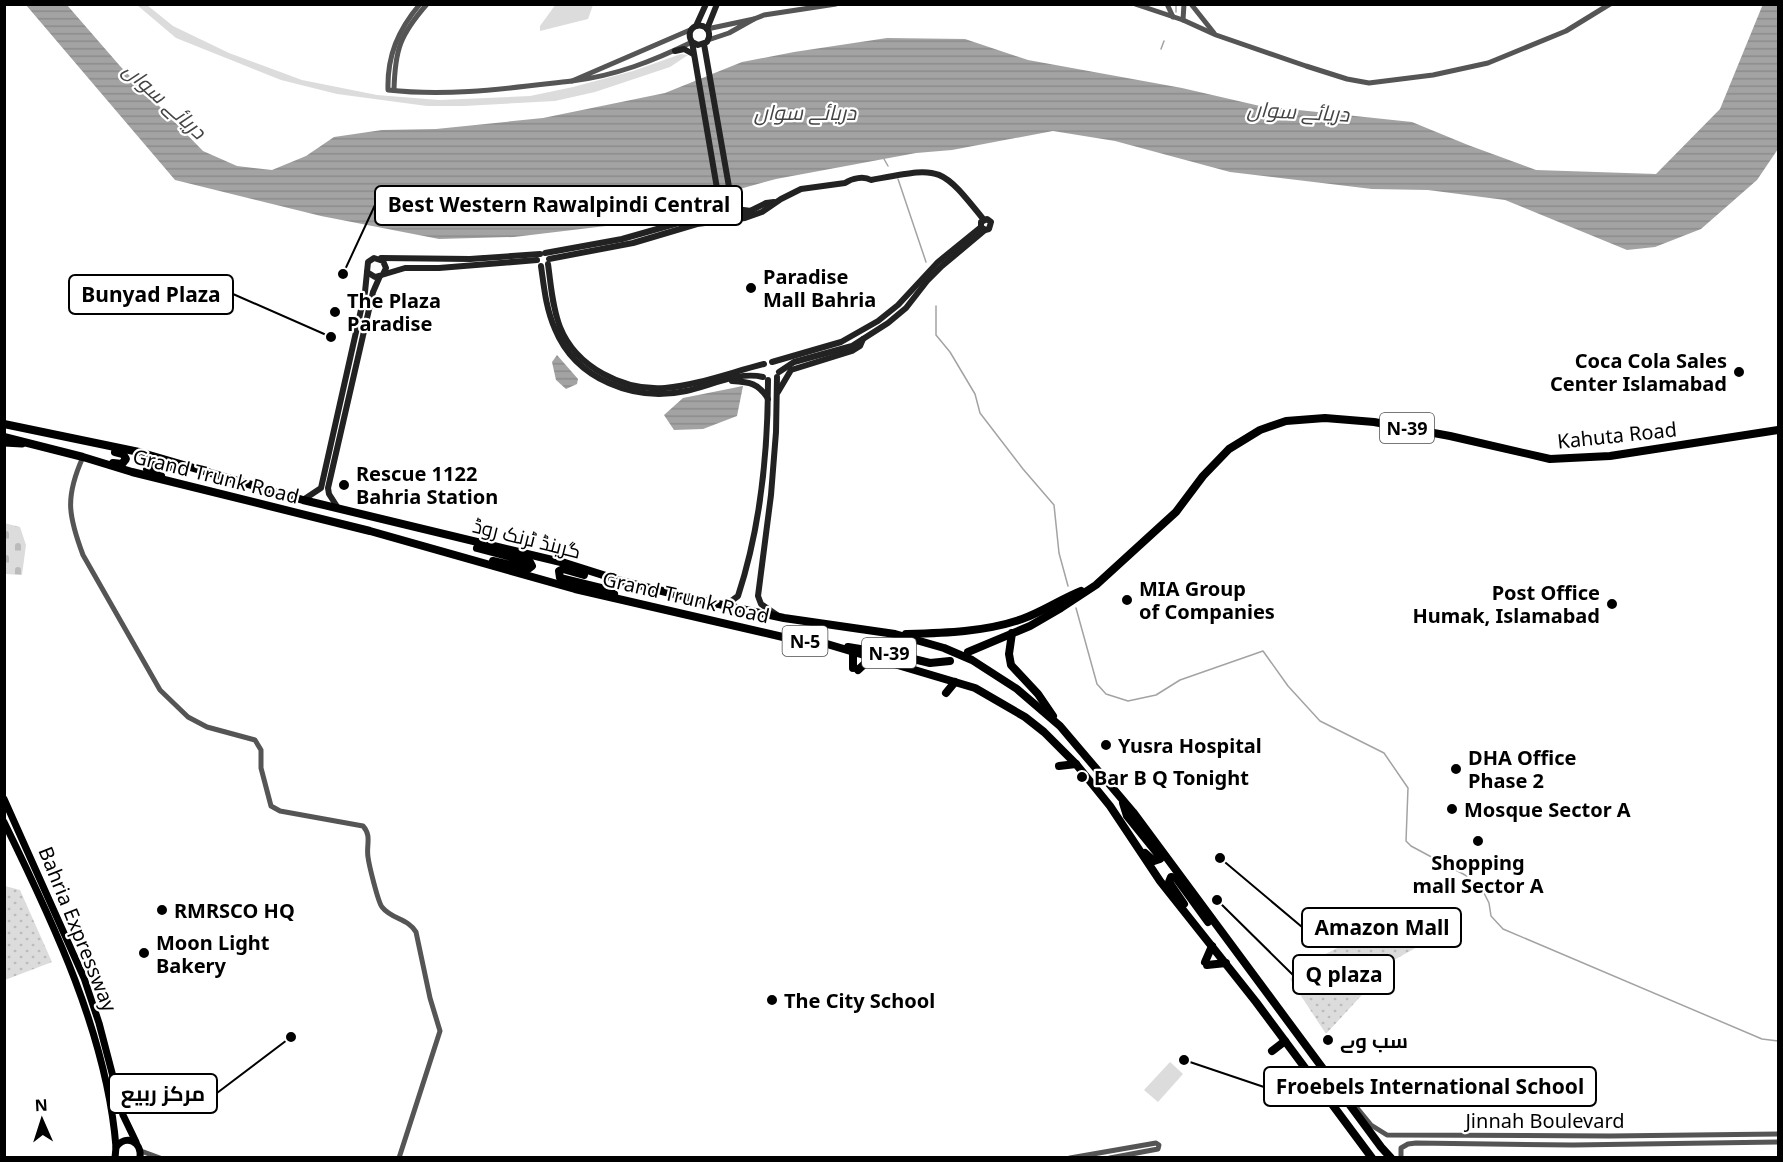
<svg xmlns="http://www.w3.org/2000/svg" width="1783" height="1162" font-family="'Noto Sans',Cairo,sans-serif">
  <defs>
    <pattern id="grass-dots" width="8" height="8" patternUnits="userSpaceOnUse" patternTransform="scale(1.5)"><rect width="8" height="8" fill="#dcdcdc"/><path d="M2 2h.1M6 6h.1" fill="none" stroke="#bbb" stroke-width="1.8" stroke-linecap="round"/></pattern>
    <pattern id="cemetery-stones" width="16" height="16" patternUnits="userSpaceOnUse" patternTransform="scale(1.5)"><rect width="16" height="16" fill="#dcdcdc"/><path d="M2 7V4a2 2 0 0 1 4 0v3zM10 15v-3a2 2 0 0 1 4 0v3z" fill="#bbb"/></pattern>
    <pattern id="water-rules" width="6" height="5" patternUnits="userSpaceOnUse" patternTransform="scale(1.5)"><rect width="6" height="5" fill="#a3a3a3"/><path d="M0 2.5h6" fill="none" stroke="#8b8b8b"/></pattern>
  </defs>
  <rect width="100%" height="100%" fill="#fff"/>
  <g fill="url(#grass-dots)">
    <polygon points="5,886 20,890 52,962 5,980"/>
    <polygon points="1382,908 1433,909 1435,937 1394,960 1326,1034 1290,979 1308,963 1390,921"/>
  </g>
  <polygon fill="url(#cemetery-stones)" points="4,523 20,527 26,545 22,575 5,574"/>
  <g fill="#dcdcdc">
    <polygon points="556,4 593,4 593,5 588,19 540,31 540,26"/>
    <polygon points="137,5 147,5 173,26 229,53 302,80 377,95 439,100 530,96 573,87 633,71 681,54 688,55 670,67 595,92 555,101 464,106 427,106 337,94 281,80 176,38"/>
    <polygon points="1170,1062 1183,1074 1158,1102 1144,1090"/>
  </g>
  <g fill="url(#water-rules)">
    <polygon points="1763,4 1778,5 1778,149 1757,180 1701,229 1655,247 1627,250 1505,200 1428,190 1372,189 1230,172 1115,141 1053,131 952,150 916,153 776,179 606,226 514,237 439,239 321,216 175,180 26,5 67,5 120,66 203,151 237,166 272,170 306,156 334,137 382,130 436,129 543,118 665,93 742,62 794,52 887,38 965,39 1028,60 1182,88 1260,106 1412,122 1468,145 1536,170 1656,174 1720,109"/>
    <polygon points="557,355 578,379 577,384 566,389 556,380 552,362"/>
    <polygon points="743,386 737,416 703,429 674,430 664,415 683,398"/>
  </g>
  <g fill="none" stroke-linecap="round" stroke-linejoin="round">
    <g stroke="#a3a3a3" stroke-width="1.5">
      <polyline points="1176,12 1176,4"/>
      <polyline points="1161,49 1164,41"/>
      <polyline points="884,159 888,166"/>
      <polyline points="898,179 926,262"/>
      <polyline points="936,306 936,335 950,352 975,394 980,413 1023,469 1054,505 1059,553 1068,586"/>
      <polyline points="1076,608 1097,684 1106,694 1128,701 1156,695 1180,680 1263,651 1288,686 1320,721 1384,753 1408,788 1406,841 1411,846 1465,875 1482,889 1489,903 1491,916 1503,929 1762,1039 1778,1041"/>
    </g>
    <g stroke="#555" stroke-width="5">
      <path d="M 420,4 C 398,30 387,56 388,90 C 450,97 510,88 572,81"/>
      <polyline points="1135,4 1183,20 1216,35 1306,66 1347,79 1369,83 1433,75 1488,63 1566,31 1610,4"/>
      <polyline points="1167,4 1173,17"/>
      <polyline points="1191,4 1214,33"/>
      <polyline points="754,19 764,15 836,4"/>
      <polyline points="1183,20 1184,4"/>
      <polyline points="707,29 754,19 729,33 708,40"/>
      <path d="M 690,30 L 572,81 C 615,76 653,61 692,42"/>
      <path d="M 394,90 C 395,49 400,35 427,4"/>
      <path d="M 83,457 C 65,497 68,515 83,555 L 160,690 L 188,717 L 207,727 L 255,740 L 261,750 L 261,768 L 271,806 L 280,811 L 363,826 C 372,836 366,845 368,857 C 369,865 378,902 382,907 C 391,919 409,919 416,932 L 430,998 L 440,1031 L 399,1158"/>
      <polyline points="1353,1103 1371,1125 1387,1135 1610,1136 1778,1134"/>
      <polyline points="141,1151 160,1158"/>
      <polyline points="1070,1158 1156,1143 1159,1145 1158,1149 1110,1158"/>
      <polyline points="1401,1158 1401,1148 1408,1144 1416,1143 1573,1145 1778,1142"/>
    </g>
    <g stroke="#222" stroke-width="6">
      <polyline points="696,26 706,4"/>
      <polyline points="707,29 717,4"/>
      <path d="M 692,42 L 698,45 L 707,42 L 709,37 C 710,29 704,24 696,26 C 689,29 688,36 692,42 L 720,206 L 715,212 L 701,217"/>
      <polyline points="704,44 732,204 736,209 751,211"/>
      <polyline points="675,51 684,49 693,54"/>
      <polyline points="740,216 766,203 774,202"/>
      <polyline points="545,253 622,239 696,218 724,218"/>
      <polyline points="381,258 470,259 540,254"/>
      <path d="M 549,259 L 633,243 L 697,224 L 745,218 L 762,212 L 781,199 L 801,189 L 845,183 C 852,178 864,176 871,180 C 941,167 939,164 984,220"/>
      <path d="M 548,264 C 551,285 552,306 560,327 C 576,367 623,391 665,388 C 698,385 732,372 764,364"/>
      <path d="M 541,266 C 544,287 546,309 555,329 C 576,380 635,402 686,391 C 710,386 738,371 763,377"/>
      <polyline points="383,274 386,268 383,261 374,258 368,262 367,272 375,277 405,268 439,268 537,260"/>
      <polyline points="772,362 841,342 878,321 898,305 938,262 981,227 981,222 987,219 991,222 989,229 985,230 981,227"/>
      <polyline points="779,372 794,362 852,346 888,323 906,308 927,281 942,266 985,230"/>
      <path d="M 732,381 C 749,382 759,383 768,399"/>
      <polyline points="778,392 791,370 852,351 860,346 863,339"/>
      <polyline points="303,500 321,488 365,292 367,272"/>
      <polyline points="338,508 329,494 328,488 373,292 380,276"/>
      <path d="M 726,605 L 738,596 C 761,526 768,453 768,380"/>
      <polyline points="777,615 761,604 758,596 771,495 776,432 777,377"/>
    </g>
    <g stroke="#000" stroke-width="7">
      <polyline points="4,443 22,444"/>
      <polyline points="4,799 84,978 99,1023 123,1115 136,1142"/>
      <path d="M 4,822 C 53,922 107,1035 116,1147"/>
      <path d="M 115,1158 L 116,1147 C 126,1134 142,1141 140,1158"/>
    </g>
    <g stroke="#000" stroke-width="8">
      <polyline points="4,424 139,452 303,500 565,563 625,582 695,599 784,618 895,634 944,648 972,660 1017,689 1060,726 1133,812 1381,1147 1391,1158"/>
      <polyline points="4,437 83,457 132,472 370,531 575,589 800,641 827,644 975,688 1025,717 1044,732 1076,764 1110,806 1160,881 1256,1002 1372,1158"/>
      <polyline points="113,463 122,464 126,459 123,454 115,452"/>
      <polyline points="161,476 147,469 148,464 174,467"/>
      <polyline points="477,548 530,562 532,566 528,569 493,561"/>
      <polyline points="584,575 563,569 559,571 560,578 605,589 614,594"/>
      <polyline points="1012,633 1009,654 1011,665 1038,694 1053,716"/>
      <path d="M 906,634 C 944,633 985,632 1022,619 C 1042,612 1061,599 1081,591"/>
      <polyline points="848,647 897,655 930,663 950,661"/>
      <polyline points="968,652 1030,626 1061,608 1096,585 1176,512 1203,476 1229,449 1260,430 1286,421 1325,418 1374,422 1450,436 1550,459 1610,456 1778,430"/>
      <polyline points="853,653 853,668"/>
      <polyline points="858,670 871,658"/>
      <polyline points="946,693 955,682"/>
      <polyline points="1059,766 1076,764"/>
      <polyline points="1123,803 1127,816 1157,853 1160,859 1154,861 1145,853"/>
      <polyline points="1184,904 1169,882 1171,877 1176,878 1208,922"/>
      <polyline points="1205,962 1212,946"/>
      <polyline points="1207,965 1226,963"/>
      <polyline points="1272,1051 1285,1041"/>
    </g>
  </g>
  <g fill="#000" stroke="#fff" stroke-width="2">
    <circle cx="751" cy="288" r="6"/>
    <circle cx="335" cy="312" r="6"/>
    <circle cx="1739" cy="372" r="6"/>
    <circle cx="344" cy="485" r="6"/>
    <circle cx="1127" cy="600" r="6"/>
    <circle cx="1612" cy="604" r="6"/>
    <circle cx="1106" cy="745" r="6"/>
    <circle cx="1456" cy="769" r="6"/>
    <circle cx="1082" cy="777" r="6"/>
    <circle cx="1452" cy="809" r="6"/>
    <circle cx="1478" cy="841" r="6"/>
    <circle cx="162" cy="910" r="6"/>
    <circle cx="144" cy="953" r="6"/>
    <circle cx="772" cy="1000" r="6"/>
    <circle cx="1328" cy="1040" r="6"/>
  </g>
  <g text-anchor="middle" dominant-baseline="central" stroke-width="4.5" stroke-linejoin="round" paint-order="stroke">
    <g fill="#fff" stroke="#4c4c4c" stroke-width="1.5">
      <rect x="1380" y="413" width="54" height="30" rx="4.5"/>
      <rect x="782.5" y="626" width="45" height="30" rx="4.5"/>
      <rect x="862" y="638" width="54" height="30" rx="4.5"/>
    </g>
    <g font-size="18" font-weight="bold" fill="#000">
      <text x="1407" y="428">N-39</text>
      <text x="805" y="641">N-5</text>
      <text x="889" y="653">N-39</text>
    </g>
    <g font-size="20" font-weight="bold" fill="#000" stroke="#fff" text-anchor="start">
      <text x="763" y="276">Paradise<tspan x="763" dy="23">Mall Bahria</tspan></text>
      <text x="347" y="300">The Plaza<tspan x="347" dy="23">Paradise</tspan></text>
      <text x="1727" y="360" text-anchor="end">Coca Cola Sales<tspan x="1727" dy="23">Center Islamabad</tspan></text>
      <text x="356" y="473">Rescue 1122<tspan x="356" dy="23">Bahria Station</tspan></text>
      <text x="1139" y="588">MIA Group<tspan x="1139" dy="23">of Companies</tspan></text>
      <text x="1600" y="592" text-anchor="end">Post Office<tspan x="1600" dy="23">Humak, Islamabad</tspan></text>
      <text x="1118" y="745">Yusra Hospital</text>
      <text x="1468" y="757">DHA Office<tspan x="1468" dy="23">Phase 2</tspan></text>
      <text x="1094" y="777">Bar B Q Tonight</text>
      <text x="1464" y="809">Mosque Sector A</text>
      <text x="1478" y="862" text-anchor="middle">Shopping<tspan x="1478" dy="23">mall Sector A</tspan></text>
      <text x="174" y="910">RMRSCO HQ</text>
      <text x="156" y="942">Moon Light<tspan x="156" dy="23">Bakery</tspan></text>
      <text x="784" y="1000">The City School</text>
      <text x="1340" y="1040">سب وے</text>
    </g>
    <g font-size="20" fill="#000" stroke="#fff">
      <text transform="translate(1617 435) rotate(-6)">Kahuta Road</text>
      <text transform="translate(216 476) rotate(14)">Grand Trunk Road</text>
      <text transform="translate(527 538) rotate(14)">گرینڈ ٹرنک روڈ</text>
      <text transform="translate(686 597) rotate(13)">Grand Trunk Road</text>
      <text transform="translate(78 929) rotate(68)">Bahria Expressway</text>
      <text x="1545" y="1120">Jinnah Boulevard</text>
    </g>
    <g font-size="21" font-style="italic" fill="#444" stroke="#fff">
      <text transform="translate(165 100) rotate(42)">دریائے سواں</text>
      <text transform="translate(1298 111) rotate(3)">دریائے سواں</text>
      <text x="805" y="112">دریائے سواں</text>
    </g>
  </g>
  <path fill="none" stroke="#000" stroke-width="2" d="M343 274L375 205M331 337L233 294M1220 858L1302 927M1217 900L1293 975M1184 1060L1264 1087M291 1037L217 1093"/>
  <g fill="#000" stroke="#fff" stroke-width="2">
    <circle cx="343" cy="274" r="6"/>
    <circle cx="331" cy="337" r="6"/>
    <circle cx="1220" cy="858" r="6"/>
    <circle cx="1217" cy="900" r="6"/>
    <circle cx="1184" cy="1060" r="6"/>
    <circle cx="291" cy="1037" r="6"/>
  </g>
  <g fill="#fff" stroke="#000" stroke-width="2">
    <rect x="375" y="186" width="367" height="39" rx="6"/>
    <rect x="69" y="275" width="164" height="39" rx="6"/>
    <rect x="1302" y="908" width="159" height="39" rx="6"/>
    <rect x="1293" y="955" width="101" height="39" rx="6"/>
    <rect x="1264" y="1067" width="332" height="39" rx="6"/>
    <rect x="109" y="1074" width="108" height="39" rx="6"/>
  </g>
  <g font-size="21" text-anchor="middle" font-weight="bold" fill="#000">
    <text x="559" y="212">Best Western Rawalpindi Central</text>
    <text x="151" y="302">Bunyad Plaza</text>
    <text x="1382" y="935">Amazon Mall</text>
    <text x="1344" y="982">Q plaza</text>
    <text x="1430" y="1094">Froebels International School</text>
    <text x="163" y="1101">مرکز ربیع</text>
  </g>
  <rect width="1783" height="1162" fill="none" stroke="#000000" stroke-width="12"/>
  <g transform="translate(42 1120) rotate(357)" stroke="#ffffff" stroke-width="4.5" paint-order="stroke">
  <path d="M0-4.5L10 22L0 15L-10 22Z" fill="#000000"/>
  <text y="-9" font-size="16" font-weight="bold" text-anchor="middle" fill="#000000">N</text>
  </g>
</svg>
